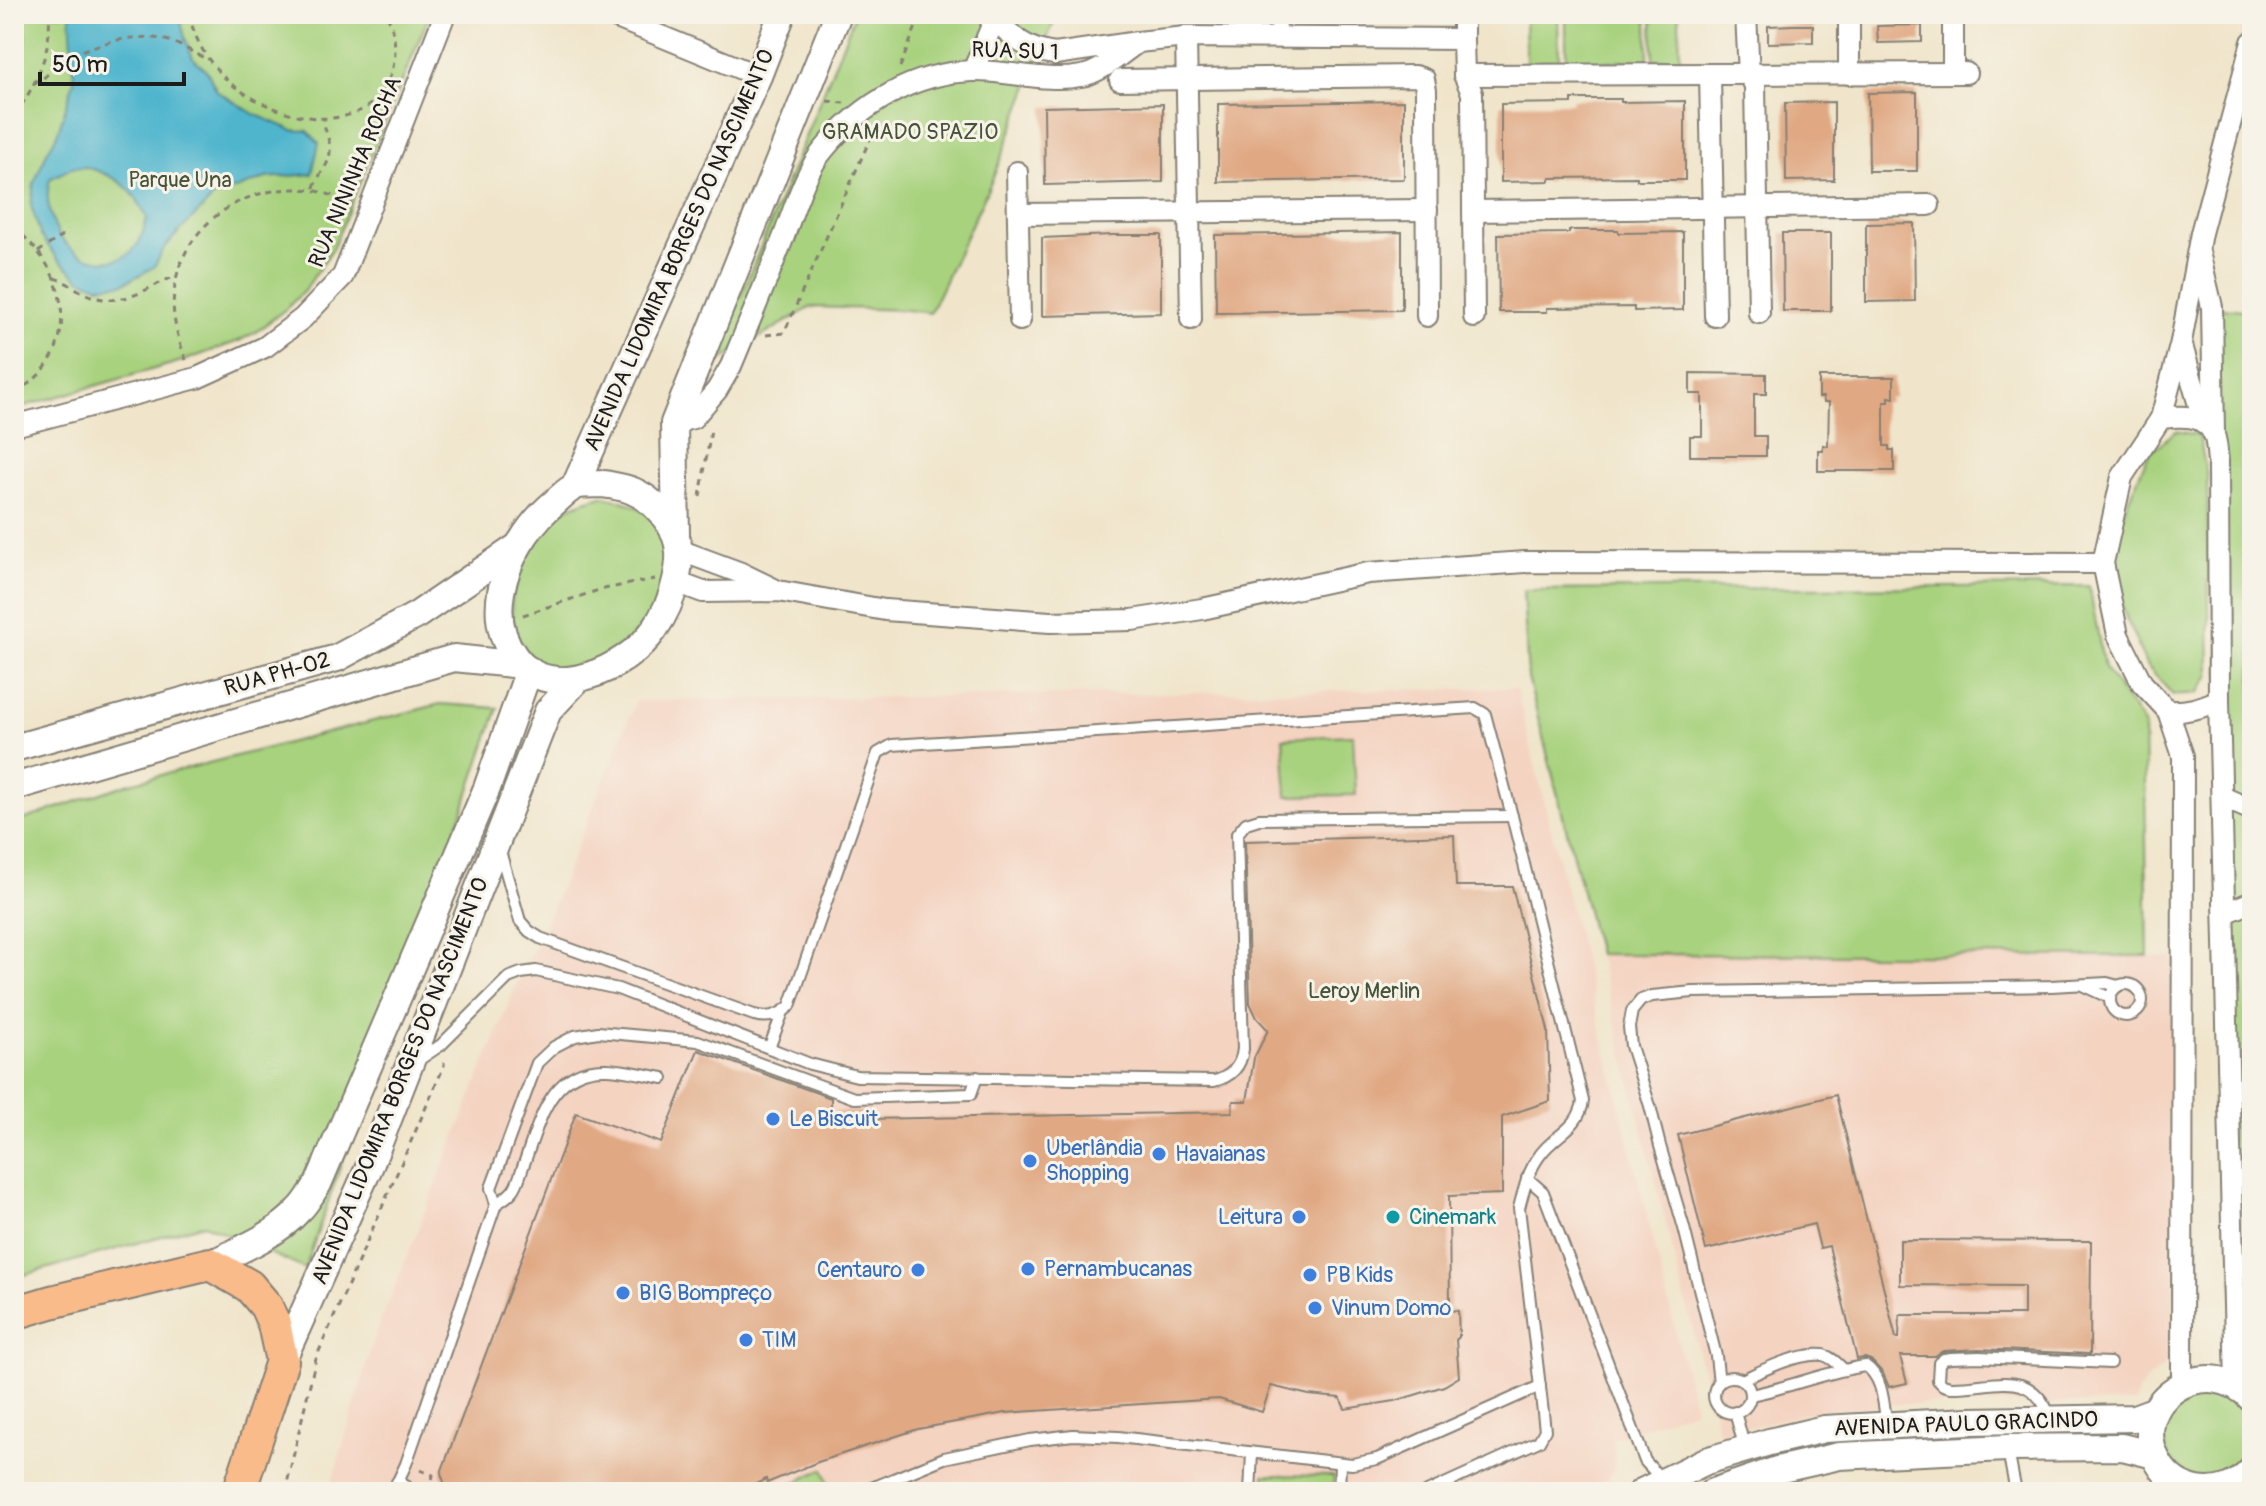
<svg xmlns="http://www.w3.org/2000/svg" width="2266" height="1506" font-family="Pangolin,sans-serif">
  <rect width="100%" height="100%" fill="#f7f3e8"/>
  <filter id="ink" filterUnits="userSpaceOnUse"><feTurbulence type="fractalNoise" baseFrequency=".0125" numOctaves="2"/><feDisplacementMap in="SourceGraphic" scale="16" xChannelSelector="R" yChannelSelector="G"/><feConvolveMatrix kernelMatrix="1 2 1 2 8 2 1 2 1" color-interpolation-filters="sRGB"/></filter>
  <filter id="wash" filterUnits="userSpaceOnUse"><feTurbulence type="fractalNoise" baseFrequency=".006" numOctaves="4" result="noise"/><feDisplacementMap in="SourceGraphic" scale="32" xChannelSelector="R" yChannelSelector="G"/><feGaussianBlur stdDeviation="1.8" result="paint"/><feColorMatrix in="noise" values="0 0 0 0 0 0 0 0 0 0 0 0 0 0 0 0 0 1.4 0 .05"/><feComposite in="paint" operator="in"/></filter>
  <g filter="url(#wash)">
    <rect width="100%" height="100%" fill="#f0e5cb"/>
    <g fill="#f4d3c1">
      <polygon points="1516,688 1695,1409 1612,1439 1615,1453 1614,1467 1608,1479 1598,1489 1593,1492 329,1492 373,1341 521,973 540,938 636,701"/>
      <polygon points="1598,954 2174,957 2174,1358 2145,1381 2138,1392 2135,1403 1899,1404 1811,1413 1719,1434"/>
    </g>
    <g fill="#a8d27e" stroke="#62774d" stroke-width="2">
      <polygon points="14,14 430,14 333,248 305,290 287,308 256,332 239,341 186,360 14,409"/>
      <polygon points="855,14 1057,14 993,178 930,313 906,310 811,307 713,365"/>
      <polygon points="1525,14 1558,14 1559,62 1526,63"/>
      <polygon points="1566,14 1647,14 1648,61 1566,62"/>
      <polygon points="1652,14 1679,14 1680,59 1653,60"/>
      <polygon points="2212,307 2252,311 2252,1403 2236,1385"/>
      <polygon points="2176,431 2199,435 2207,477 2210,675 2198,693 2173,695 2146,665 2123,610 2114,558 2123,512 2149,453"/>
      <path d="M 603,496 C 619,500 633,503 647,514 C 658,522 664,537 666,550 C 672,605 630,653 578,665 C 573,666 566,669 561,669 C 554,669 545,664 538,661 C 529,657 527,652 522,644 C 498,605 520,553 549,523 C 564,507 582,501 603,496 Z"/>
      <polygon points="2089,586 2104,667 2144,724 2148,956 1598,954 1528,678 1523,590"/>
      <polygon points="440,704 498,708 305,1269 204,1224 14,1278 14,823 130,783"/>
      <polygon points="1353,735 1356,795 1287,796 1283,738"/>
      <circle cx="2208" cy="1435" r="45"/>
      <polygon points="823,1469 832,1492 776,1492"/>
      <polygon points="1264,1475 1334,1476 1333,1492 1264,1492"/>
    </g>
    <path fill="#eeda9e" stroke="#857b5d" stroke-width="2" d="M 14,14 L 21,14 C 28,31 28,51 14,64 Z"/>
    <path fill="#4fb5cd" stroke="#366874" stroke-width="2" fill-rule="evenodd" d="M 70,14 L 179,14 L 185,38 L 193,58 L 207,71 L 217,91 L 254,114 L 292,130 L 308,131 L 319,143 L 312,174 L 266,178 L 214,197 L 175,236 L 163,250 L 155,266 L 142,274 L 122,284 L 99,286 L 80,279 L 58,259 L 41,236 L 31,206 L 34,183 L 47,152 L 57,135 L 74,81 ZM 86,167 C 117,176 134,188 147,218 C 144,230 141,244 131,252 C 108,270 75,258 59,235 C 54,227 48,208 48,198 C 47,193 49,185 50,179 L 71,168 Z"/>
    <g id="blocks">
      <g fill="#e0a883">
        <polygon points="1793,25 1813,25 1813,42 1768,43 1768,26"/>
        <polygon points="1922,25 1922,42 1878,43 1877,26"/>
        <polygon points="1917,92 1917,171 1869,171 1868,93"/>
        <polygon points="1572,99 1621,99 1621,102 1685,101 1685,180 1637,180 1637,177 1550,178 1550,181 1501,182 1501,104 1572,103"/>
        <polygon points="1404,101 1404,179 1218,182 1218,104"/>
        <polygon points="1834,102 1834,180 1786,181 1785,103"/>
        <polygon points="1163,104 1163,182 1045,185 1044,107"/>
        <polygon points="1914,223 1915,301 1866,302 1866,224"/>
        <polygon points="1569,230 1618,230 1618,233 1683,232 1683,310 1634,311 1634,307 1547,308 1547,312 1499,312 1498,234 1569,233"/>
        <polygon points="1402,232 1402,310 1216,313 1215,235"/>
        <polygon points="1782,233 1831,233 1831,311 1783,311"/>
        <polygon points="1112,235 1161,235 1161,313 1042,316 1042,238"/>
        <polygon points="1690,373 1766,374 1766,394 1754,394 1754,436 1766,436 1766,456 1690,456 1690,436 1702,436 1702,394 1690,394"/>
        <polygon points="1819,377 1894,377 1894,398 1889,397 1889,402 1884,402 1884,446 1889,446 1889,450 1894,450 1894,471 1818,471 1818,450 1823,450 1823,445 1828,446 1829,402 1824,402 1823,397 1819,397"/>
        <polygon points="1454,835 1456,886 1512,886 1548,1030 1550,1101 1502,1117 1502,1194 1449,1196 1450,1310 1458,1311 1459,1337 1456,1340 1459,1377 1444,1386 1418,1394 1395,1401 1345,1409 1340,1398 1309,1395 1271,1386 1262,1412 1219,1399 1005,1413 918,1429 818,1462 767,1483 766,1479 740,1492 459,1492 446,1488 441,1473 576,1113 661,1143 698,1050 831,1098 831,1112 870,1111 868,1119 1232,1112 1233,1101 1247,1101 1254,1058 1268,1030 1257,1018 1250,1003 1245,841"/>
        <polygon points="1836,1095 1896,1338 1899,1338 1900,1315 2024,1315 2024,1286 1900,1285 1900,1240 2091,1241 2090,1354 1979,1349 1943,1351 1935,1356 1900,1356 1907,1383 1889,1387 1883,1373 1871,1360 1865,1358 1857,1359 1829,1246 1820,1248 1814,1224 1706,1250 1678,1135"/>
      </g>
    </g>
  </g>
  <g filter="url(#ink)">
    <use href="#blocks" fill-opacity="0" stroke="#868074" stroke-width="2"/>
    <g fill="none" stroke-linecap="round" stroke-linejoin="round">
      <defs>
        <g id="service">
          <path d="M 500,851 L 520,921 L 529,931 L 540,938 L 754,1015 C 768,1019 779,1016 790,1006 L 878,753 L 892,745 L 1475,708 L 1485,714 L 1512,816 L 1583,1101 C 1579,1129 1555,1134 1540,1155 C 1528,1171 1524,1189 1519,1208 L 1545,1430 L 1539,1441 L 1427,1492"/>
          <circle cx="2126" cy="1000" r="16"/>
          <polyline points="2084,986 2110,998"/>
          <polyline points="769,1048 783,1012"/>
          <path d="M 417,1061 L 441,1045 L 508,978 L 521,973 L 536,971 L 618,989 L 810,1064 L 857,1076 L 1214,1081 C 1231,1077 1241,1067 1243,1049 L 1237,834 L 1246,823 L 1259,819 L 1512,816"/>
          <polyline points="1527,1178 1543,1192 1645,1461 1662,1480"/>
          <path d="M 496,1204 C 519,1190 516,1185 525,1161 C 540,1119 552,1066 608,1069 C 626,1070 645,1075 663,1078"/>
          <circle cx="1732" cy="1395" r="18"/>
          <path d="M 1742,1380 C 1763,1370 1799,1352 1823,1355 C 1832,1357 1838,1364 1844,1370"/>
          <polyline points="1719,1383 1716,1356 1684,1228 1660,1146 1650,1106 1631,1046 1629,1027 1632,1011 1641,1000 1652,996 1693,992 2051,986 2107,983 2118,986"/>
          <path d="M 1750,1395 C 1789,1388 1827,1371 1866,1366 C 1884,1379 1883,1404 1887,1425"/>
          <polyline points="1735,1412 1745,1449"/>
          <path d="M 2051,1418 C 2029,1365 1995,1388 1950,1387 L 1943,1385 L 1938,1380 L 1939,1363 L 1944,1359 L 1951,1358 L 1979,1357 L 2110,1363"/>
          <polyline points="2008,1451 2016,1492"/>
          <polyline points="397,1482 406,1486 411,1492"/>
          <polyline points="393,1492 406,1464 496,1204 491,1188 537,1063 554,1047 575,1036 598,1032 698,1041 854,1098 971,1094 977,1077"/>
          <polyline points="862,1492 944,1458 1030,1440 1073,1435 1118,1437 1352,1464 1377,1459 1540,1386"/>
          <polyline points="1250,1492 1252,1453"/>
          <polyline points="1339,1492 1340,1463"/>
        </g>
        <g id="minor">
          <polyline points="607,14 758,76"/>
          <polyline points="1746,14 1749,75 1755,85 1759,313"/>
          <polyline points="1953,14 1953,73"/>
          <polyline points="1278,20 1278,14"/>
          <polyline points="1186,37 1191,319"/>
          <polyline points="1463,39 1464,75 1472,93 1474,317"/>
          <polyline points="1138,42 1186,37 1463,39 1463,14"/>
          <polyline points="973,71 995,18"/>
          <polyline points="1849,74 1849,14"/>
          <polyline points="1464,75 1966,73"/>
          <polyline points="1710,75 1715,316"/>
          <polyline points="1120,80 1415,76 1424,79 1426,90 1427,316"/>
          <polyline points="1017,172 1020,320"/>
          <polyline points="1473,211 1929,205"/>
          <polyline points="1018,214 1427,210"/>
          <polyline points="2199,252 2212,307 2214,434"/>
          <polyline points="2181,342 2204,423"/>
          <polyline points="2161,418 2181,342 2201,233 2252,42"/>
          <path d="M 674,423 L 693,418 L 717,390 L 731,366 C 749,323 767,279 784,236 C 794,209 806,169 825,148 C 862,104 913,73 972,71 C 1008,70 1045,83 1081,76 C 1101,73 1122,53 1138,42 L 1055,54 C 1029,51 1008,36 993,14"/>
          <polyline points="14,426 197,378 265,347 303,318 343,276 445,14"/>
          <polyline points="679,550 741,573 774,589"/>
          <polyline points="676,582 703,592 778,591 885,610 1050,622 1132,620 1202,609 1368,573 1525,562 2103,563"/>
          <path d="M 2168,711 C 2187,712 2201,708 2219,700"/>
          <polyline points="2222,797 2252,810"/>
          <polyline points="2225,913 2252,902"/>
          <path d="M 2182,1384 L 2183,756 L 2168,711 L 2142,683 L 2118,635 L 2103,563 L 2122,477 L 2161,418 C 2179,416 2205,413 2214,435 C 2217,442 2217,454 2218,462 L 2219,700 L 2236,1385"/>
        </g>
        <g id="tertiary">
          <path d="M 604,484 C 613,486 624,487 633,491 C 649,498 660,509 669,523 C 681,541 681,559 676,580 C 672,599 665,614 654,630 C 627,669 549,705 515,657 C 478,608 514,536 555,502 C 561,497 567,490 574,487 C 581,483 595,485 604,484 Z"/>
          <polyline points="575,486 758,76 782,14"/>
          <polyline points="676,534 674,423 838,14"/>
          <polyline points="14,748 337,658 417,615 517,547"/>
          <polyline points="14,787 454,658 521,665"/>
          <path d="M 210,1264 C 240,1250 277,1235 299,1210 C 307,1203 312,1192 318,1184 L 487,788 L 529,670"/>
          <polyline points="282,1361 371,1163 548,711 577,680"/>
          <path d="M 2252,1399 C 2206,1349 2124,1402 2158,1462 C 2166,1476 2180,1487 2197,1490 C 2218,1494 2238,1486 2252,1470"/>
          <polyline points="1642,1492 1706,1461 1769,1442 1824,1429 1969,1421 2134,1418 2156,1410"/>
          <polyline points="1713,1492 1777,1470 1839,1456 2007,1448 2122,1447 2154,1455"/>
        </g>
        <polyline id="primary" points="14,1313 51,1302 210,1264 249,1286 266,1306 274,1324 282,1361 239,1492"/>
      </defs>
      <use href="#service" stroke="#868074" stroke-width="14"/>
      <use href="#minor" stroke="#868074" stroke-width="24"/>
      <use href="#tertiary" stroke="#868074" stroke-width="30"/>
      <use href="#primary" stroke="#868074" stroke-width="36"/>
      <g stroke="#868074" stroke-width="3" stroke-dasharray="6 6" stroke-linecap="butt">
        <path d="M 189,14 C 194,37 204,56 220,73 C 259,116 366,148 391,74 C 398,54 395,33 387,14"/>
        <polyline points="900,67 921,14"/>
        <path d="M 33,84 C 46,80 51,68 62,61 C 91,44 136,31 169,41 C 183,46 196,54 208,60"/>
        <polyline points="827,101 844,103"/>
        <path d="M 14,115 C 36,87 52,50 49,14"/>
        <path d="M 314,188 C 317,175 329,167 330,152 C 331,139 323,130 324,118"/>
        <path d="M 14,227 C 25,237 35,247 44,260 C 74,305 67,368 14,392"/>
        <polyline points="38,252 68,232"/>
        <path d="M 54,278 C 69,282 80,293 94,297 C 128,307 149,285 177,276"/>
        <polyline points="766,335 784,333 874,130"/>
        <path d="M 186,360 C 178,338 171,317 174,293 C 180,225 245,182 311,190 C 325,192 339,198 352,203"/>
        <polyline points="700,497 711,430"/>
        <polyline points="523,615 599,590 655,579"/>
        <polyline points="420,1470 433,1475 430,1492"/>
        <polyline points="285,1492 316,1358 444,1066 444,1062"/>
      </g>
      <use href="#service" stroke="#fff" stroke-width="10"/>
      <use href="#minor" stroke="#fff" stroke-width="20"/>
      <use href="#tertiary" stroke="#fff" stroke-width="26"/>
      <use href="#primary" stroke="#fabb8b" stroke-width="32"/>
    </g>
  </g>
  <g fill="#3f7fe0" stroke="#f7f3e8" stroke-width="3">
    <circle cx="773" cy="1119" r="8"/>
    <circle cx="1159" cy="1154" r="8"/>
    <circle cx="1030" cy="1161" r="8"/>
    <circle cx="1299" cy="1217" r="8"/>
    <circle cx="1028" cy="1269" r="8"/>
    <circle cx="918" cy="1270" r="8"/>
    <circle cx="1310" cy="1275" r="8"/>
    <circle cx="623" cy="1293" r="8"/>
    <circle cx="1315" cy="1308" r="8"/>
    <circle cx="746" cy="1340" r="8"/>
  </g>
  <circle fill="#0f9aa8" stroke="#f7f3e8" stroke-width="3" cx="1393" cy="1217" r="8"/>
  <g text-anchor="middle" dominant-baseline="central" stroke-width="6" stroke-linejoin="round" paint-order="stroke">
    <g font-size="22" fill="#1c1c1c" stroke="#f7f3e8">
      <text transform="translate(1015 51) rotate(2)">RUA SU 1</text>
      <text transform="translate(355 172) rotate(-67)">RUA NININHA ROCHA</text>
      <text transform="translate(679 250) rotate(-66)">AVENIDA LIDOMIRA BORGES DO NASCIMENTO</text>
      <text transform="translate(277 674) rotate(-16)">RUA PH-02</text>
      <text transform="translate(400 1081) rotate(-68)">AVENIDA LIDOMIRA BORGES DO NASCIMENTO</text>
      <text transform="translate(1966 1424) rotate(-2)">AVENIDA PAULO GRACINDO</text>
    </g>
    <g font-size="22" fill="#465339" stroke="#f7f3e8">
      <text x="910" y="132">GRAMADO SPAZIO</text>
      <text x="180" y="180">Parque Una</text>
      <text x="1364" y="991">Leroy Merlin</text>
    </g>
    <g font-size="22" fill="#366cbe" stroke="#f7f3e8" text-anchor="start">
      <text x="789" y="1119">Le Biscuit</text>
      <text x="1046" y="1148">Uberlândia<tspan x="1046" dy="25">Shopping</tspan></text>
      <text x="1175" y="1154">Havaianas</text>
      <text x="1283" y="1217" text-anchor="end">Leitura</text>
      <text x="1044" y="1269">Pernambucanas</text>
      <text x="902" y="1270" text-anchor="end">Centauro</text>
      <text x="1326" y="1275">PB Kids</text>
      <text x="639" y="1293">BIG Bompreço</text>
      <text x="1331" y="1308">Vinum Domo</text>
      <text x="762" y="1340">TIM</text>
    </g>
    <g font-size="22" fill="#0d838f" stroke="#f7f3e8" text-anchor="start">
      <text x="1409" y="1217">Cinemark</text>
    </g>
  </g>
  <rect width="2266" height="1506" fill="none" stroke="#f7f3e8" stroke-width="48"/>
  <path d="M40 72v12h144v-12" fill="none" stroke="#1c1c1c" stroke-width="4"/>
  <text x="52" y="72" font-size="24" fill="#1c1c1c" stroke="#f7f3e8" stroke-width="6" paint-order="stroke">50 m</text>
</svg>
